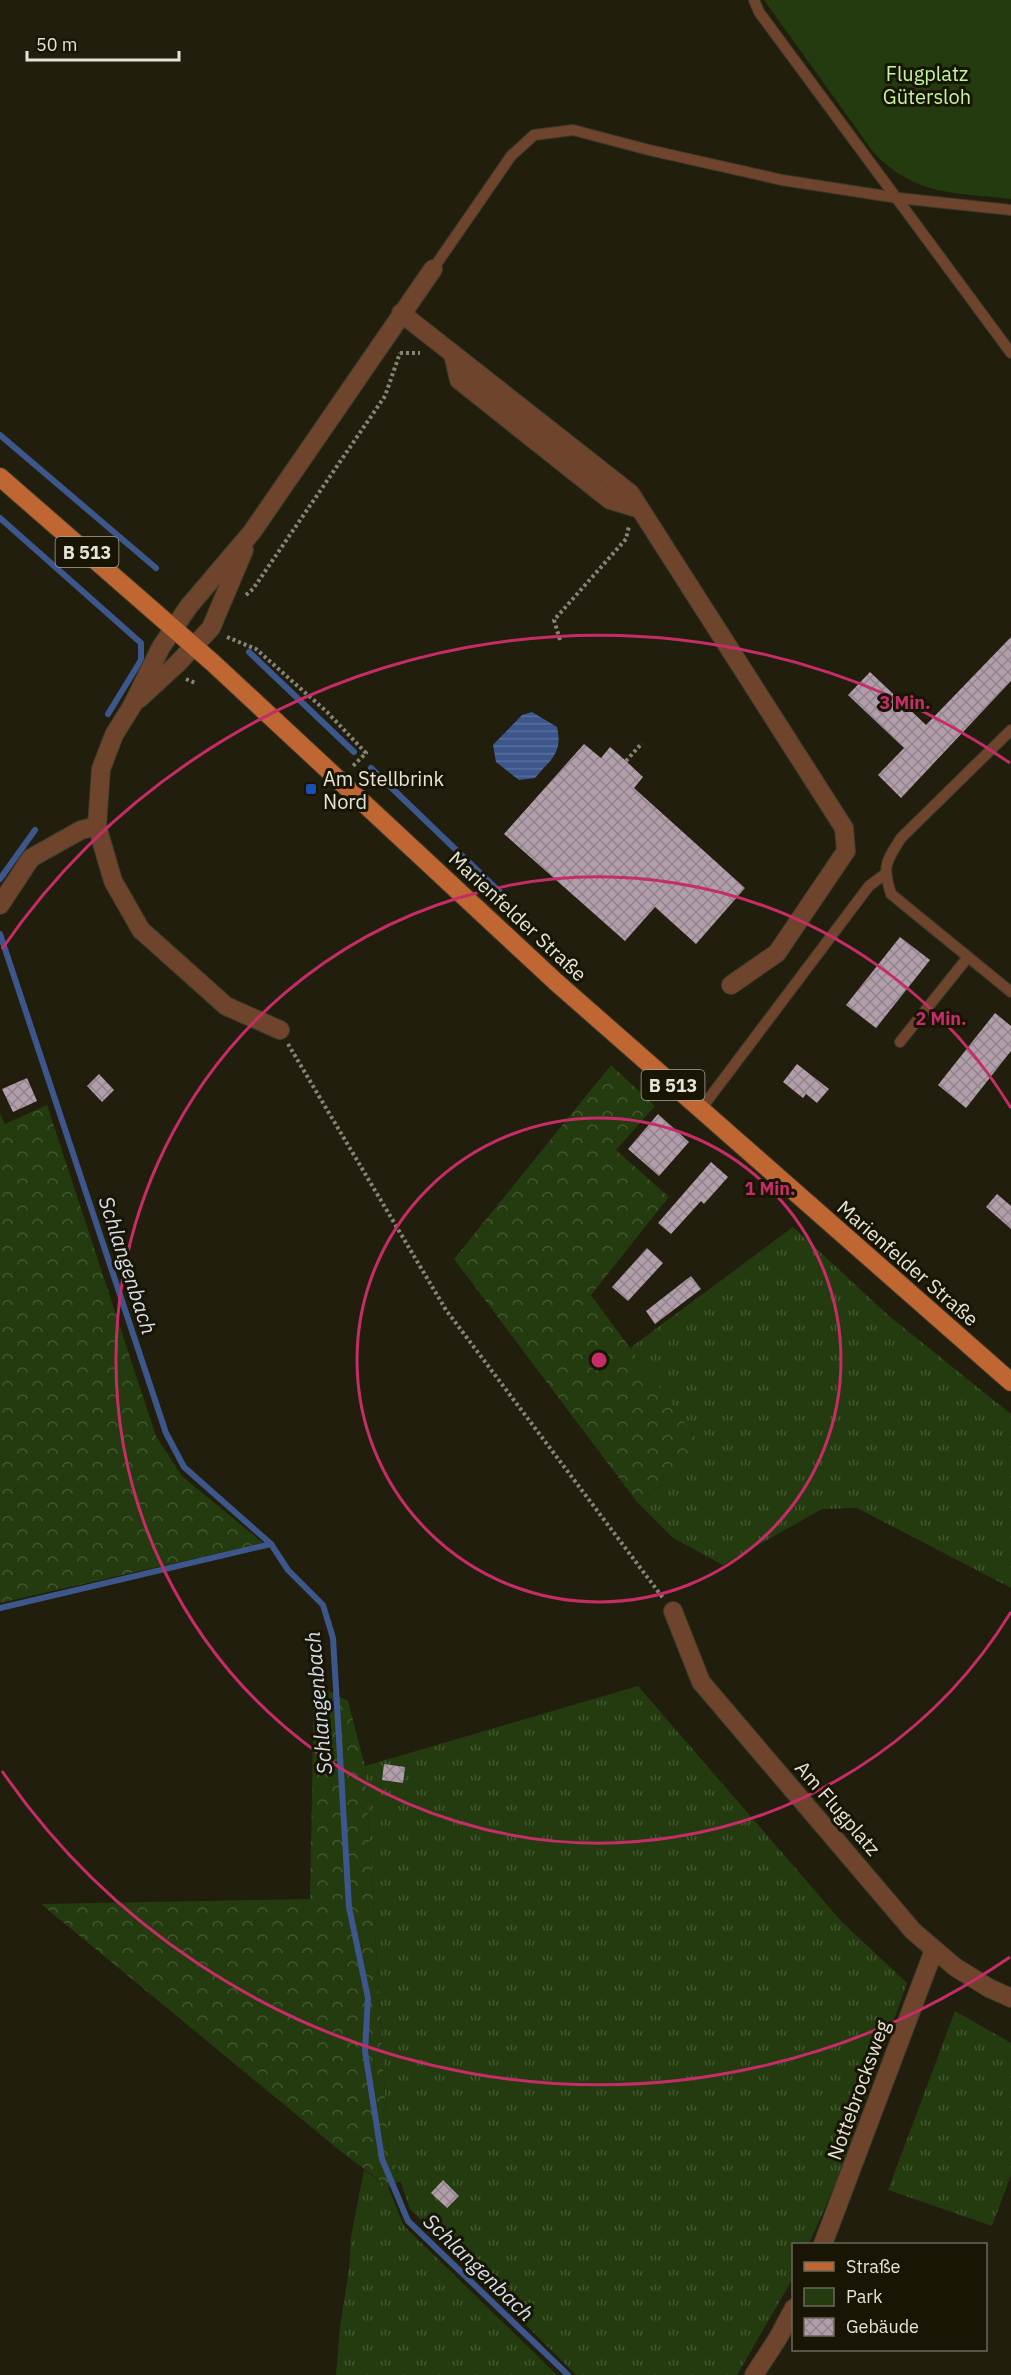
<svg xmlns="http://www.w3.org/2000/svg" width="1011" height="2375" font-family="'IBM Plex Sans',sans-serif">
  <defs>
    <pattern id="grass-tufts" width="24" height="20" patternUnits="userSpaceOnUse" patternTransform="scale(1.5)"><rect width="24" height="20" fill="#233b0e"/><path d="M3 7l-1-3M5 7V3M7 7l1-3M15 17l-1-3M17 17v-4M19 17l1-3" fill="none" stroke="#435730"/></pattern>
    <pattern id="forest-crowns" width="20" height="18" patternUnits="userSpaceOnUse" patternTransform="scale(1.5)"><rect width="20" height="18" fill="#233b0e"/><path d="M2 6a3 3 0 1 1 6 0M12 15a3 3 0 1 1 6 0" fill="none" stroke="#435730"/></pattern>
    <pattern id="water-rules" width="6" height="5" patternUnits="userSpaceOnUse" patternTransform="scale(1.5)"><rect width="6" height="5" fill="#3d578d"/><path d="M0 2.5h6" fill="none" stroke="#596f9c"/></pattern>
    <pattern id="building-cross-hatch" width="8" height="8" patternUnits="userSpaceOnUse" patternTransform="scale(1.5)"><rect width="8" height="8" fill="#b29eab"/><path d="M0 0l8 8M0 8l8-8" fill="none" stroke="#91838b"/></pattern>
  </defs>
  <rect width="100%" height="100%" fill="#211e0d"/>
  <g fill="url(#grass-tufts)">
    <polygon points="793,1227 889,1316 1011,1414 1011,1588 857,1508 822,1509 723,1565 673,1538 637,1502 708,1454 630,1348"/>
    <polygon points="638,1686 842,1922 907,1983 835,2185 809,2244 794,2244 793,2278 737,2375 576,2375 410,2209 388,2146 365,1766"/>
    <polygon points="955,2011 1011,2043 1011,2175 992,2226 888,2190"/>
    <polygon points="364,2170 388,2187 404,2226 557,2375 336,2375 340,2327 349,2269 351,2237"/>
  </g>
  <g fill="url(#forest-crowns)">
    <polygon points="611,1065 655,1106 616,1150 669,1197 591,1295 708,1454 637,1502 454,1259"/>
    <polygon points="47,1105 156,1436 182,1476 263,1543 0,1603 0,1114 5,1124"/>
    <polygon points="314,1683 348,1701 365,1766 388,2146 401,2181 388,2187 339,2150 41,1904 310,1899"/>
  </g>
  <path fill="#233b0e" d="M 764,0 L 1011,0 L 1011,199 C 954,192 917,197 874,153 Z"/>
  <path fill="url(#water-rules)" d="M 532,712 L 557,727 C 563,753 551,759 535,778 L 519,780 L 496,762 L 493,745 L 522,715 Z"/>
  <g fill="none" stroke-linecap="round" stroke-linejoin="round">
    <g stroke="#3d578d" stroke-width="6">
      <polyline points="0,435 156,568"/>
      <polyline points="0,518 141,643 141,660 108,714"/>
      <polyline points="249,652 354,752"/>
      <polyline points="371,768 504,896"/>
      <polyline points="0,879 35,830"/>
      <polyline points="0,934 166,1433 184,1467 271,1544 288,1570 323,1605 333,1638 349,1907 368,1998 365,2051 382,2159 408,2221 568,2375"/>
      <polyline points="0,1608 271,1544"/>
    </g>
  </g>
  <g fill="url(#building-cross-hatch)">
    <polygon points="1011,637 1011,681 901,798 878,775 904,748 848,695 870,672 926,725"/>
    <polygon points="584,744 601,758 610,747 626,761 643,777 634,788 745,888 696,944 655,907 625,941 504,834"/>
    <polygon points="900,937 930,960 876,1028 846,1005"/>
    <polygon points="995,1013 1011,1026 1011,1051 966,1108 938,1085"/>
    <polygon points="797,1064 829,1089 817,1103 806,1094 803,1098 783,1082"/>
    <polygon points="99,1074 114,1090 102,1102 87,1086"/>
    <polygon points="27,1078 37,1101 13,1112 2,1089"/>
    <polygon points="658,1114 689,1142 659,1176 628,1149"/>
    <polygon points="711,1162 728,1177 704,1204 701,1201 671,1234 658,1223"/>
    <polygon points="997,1194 1011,1206 1011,1229 986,1207"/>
    <polygon points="647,1248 663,1263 628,1301 612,1287"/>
    <polygon points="691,1276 701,1289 655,1324 646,1311"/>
    <polygon points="384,1764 405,1767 403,1783 382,1780"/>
    <polygon points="443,2180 459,2196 447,2208 431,2193"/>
  </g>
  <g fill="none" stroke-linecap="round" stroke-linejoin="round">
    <defs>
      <g id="service">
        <polyline points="754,0 759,12 1011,353"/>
        <polyline points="433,269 511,156 534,135 573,130 649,150 782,180 898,198 1011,210"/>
        <path d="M 1011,730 L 901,838 C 886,862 882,865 891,894 L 1011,992"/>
        <polyline points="900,1042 968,957"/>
        <polyline points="701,1109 869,886 885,874"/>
      </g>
      <g id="minor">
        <polyline points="401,313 630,493 844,828 846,851 777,953 731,985"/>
        <polyline points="453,354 459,380 610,500 640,509"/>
        <polyline points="139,699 177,664 211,628 244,550"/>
        <polyline points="0,905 31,858 81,830 97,826"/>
        <polyline points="280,1030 226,1006 141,930 113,881 97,826 101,769 114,735 132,706 161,647 189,606 252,532 433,269"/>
        <polyline points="673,1611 701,1682 913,1931 955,1967 989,1988 1011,1998"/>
        <polyline points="823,2244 934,1950"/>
        <polyline points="754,2375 778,2338 794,2308"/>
      </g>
      <polyline id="primary" points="0,477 213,663 556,982 1011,1382"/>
    </defs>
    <use href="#service" stroke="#3d3a2a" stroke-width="12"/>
    <use href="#minor" stroke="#3d3a2a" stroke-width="20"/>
    <use href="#primary" stroke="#3d3a2a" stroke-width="20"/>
    <g stroke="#868476" stroke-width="4" stroke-dasharray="3 3" stroke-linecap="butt">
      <polyline points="400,353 420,353"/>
      <polyline points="246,595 253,589 385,396 400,353"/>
      <polyline points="227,637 256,649 327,712 366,753 352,767"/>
      <polyline points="560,640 554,620 626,539 629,526"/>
      <polyline points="186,679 195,683"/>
      <polyline points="626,761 642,743"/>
      <polyline points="288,1044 446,1310 663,1598"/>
    </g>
    <use href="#service" stroke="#6f442c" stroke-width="10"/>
    <use href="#minor" stroke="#6f442c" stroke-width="18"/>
    <use href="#primary" stroke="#c06633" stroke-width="18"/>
  </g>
  <g fill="none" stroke="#c62c68" stroke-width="3">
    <circle cx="599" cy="1360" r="242"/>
    <path d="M1011 1612A483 483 0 1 1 1011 1108"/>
    <path d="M1010 1957A725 725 0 0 1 2 1771M2 949A725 725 0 0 1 1010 763"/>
  </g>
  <rect fill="#1a4fb4" stroke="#181505" stroke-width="2" x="305" y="783" width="12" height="12" rx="3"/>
  <g text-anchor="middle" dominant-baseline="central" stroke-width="6" stroke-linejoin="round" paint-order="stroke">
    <g fill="#181505" stroke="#a8a699" stroke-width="1.5">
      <rect x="55.5" y="537" width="63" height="30" rx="4.5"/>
      <rect x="641.5" y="1070" width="63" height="30" rx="4.5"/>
    </g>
    <g font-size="18" font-weight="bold" fill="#e6e4d9">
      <text x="87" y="552">B 513</text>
      <text x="673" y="1085">B 513</text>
    </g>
    <g font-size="20" fill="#c2f59e" stroke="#181505">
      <text x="927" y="73">Flugplatz<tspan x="927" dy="23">Gütersloh</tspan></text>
    </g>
    <g font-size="20" fill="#e6e4d9" stroke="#181505" text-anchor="start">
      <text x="323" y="778">Am Stellbrink<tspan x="323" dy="23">Nord</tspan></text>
    </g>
    <g font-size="20" fill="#e6e4d9" stroke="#181505">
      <text transform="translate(518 916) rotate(43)">Marienfelder Straße</text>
      <text transform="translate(908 1263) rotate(41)">Marienfelder Straße</text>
      <text transform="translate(838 1808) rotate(49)">Am Flugplatz</text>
      <text transform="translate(858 2090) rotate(-70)">Nottebrocksweg</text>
    </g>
    <g font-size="21" font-style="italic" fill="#d6deef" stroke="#181505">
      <text transform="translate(128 1265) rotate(72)">Schlangenbach</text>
      <text transform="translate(318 1703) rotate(-95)">Schlangenbach</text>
      <text transform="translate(479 2267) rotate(44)">Schlangenbach</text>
    </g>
  </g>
  <circle cx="599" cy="1360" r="9" fill="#c62c68" stroke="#181505" stroke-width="3"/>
  <g font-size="18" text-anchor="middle" font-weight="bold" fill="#c62c68" stroke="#181505" stroke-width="6" stroke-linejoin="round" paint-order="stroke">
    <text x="905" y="709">3 Min.</text>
    <text x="941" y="1025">2 Min.</text>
    <text x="770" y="1195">1 Min.</text>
  </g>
  <rect x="792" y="2243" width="195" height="108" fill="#181505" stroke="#6a685a" stroke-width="1.5"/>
  <rect x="804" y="2262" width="30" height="9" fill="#c06633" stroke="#6a685a" stroke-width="1.5"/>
  <text x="846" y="2273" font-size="18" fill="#e6e4d9">Straße</text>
  <rect x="804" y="2288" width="30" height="18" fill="#233b0e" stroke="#6a685a" stroke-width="1.5"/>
  <text x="846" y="2303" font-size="18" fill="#e6e4d9">Park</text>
  <rect x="804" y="2318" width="30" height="18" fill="url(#building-cross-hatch)" stroke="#6a685a" stroke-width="1.5"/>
  <text x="846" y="2333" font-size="18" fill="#e6e4d9">Gebäude</text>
  <path d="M27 51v9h152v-9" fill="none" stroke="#e6e4d9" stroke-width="3"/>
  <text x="36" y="51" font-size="18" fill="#e6e4d9" stroke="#181505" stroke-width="4.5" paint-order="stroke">50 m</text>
</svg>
